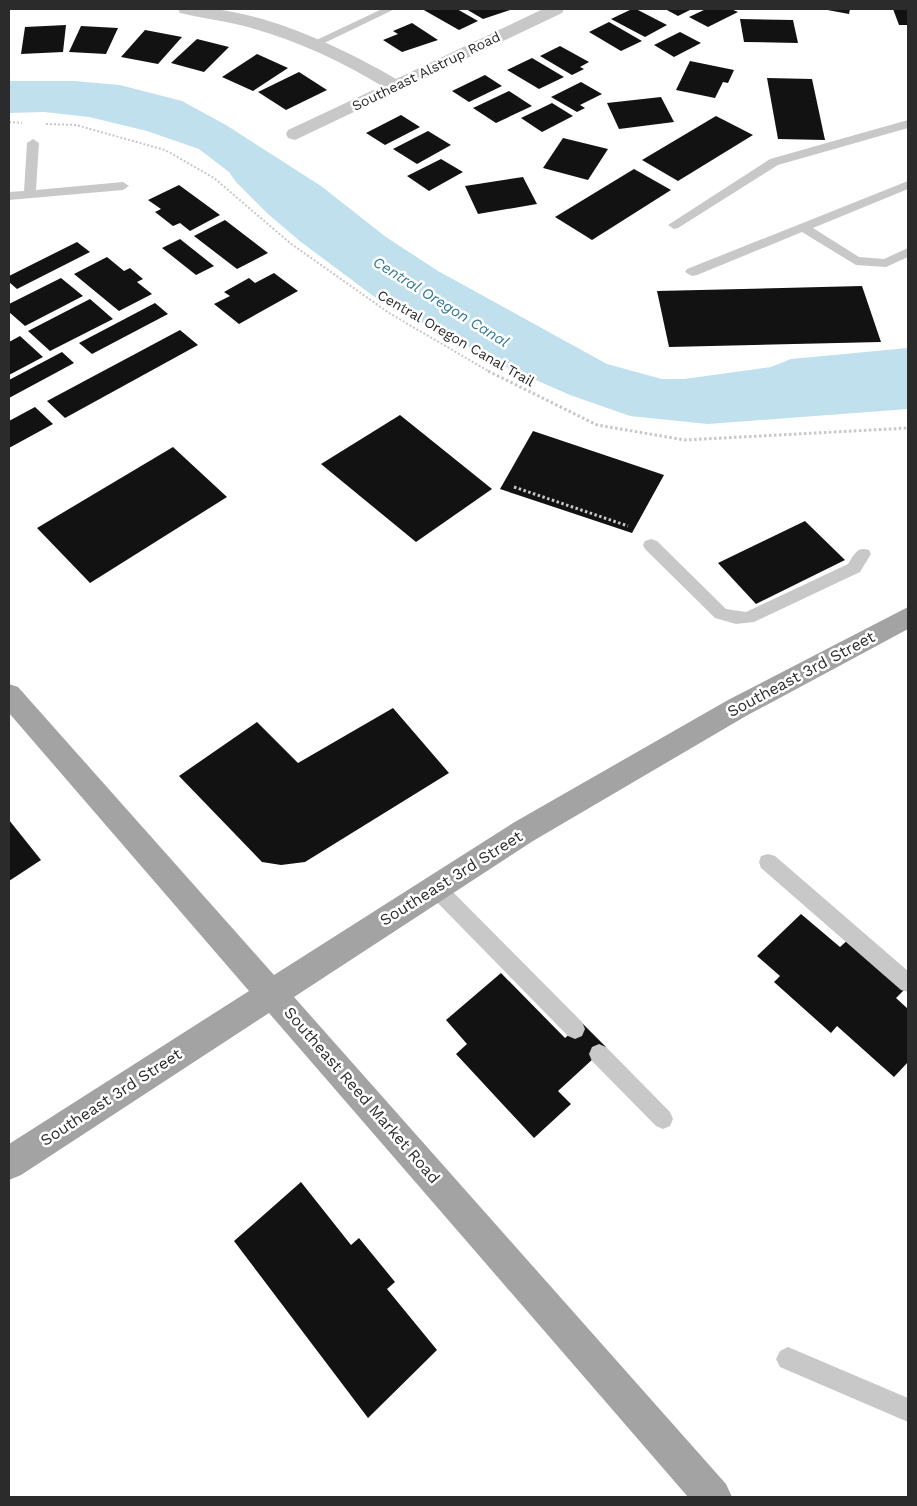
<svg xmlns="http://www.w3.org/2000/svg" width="917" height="1506" font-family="'Work Sans',sans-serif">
  <rect width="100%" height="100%" fill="#fff"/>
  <polygon fill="#c0e0ee" points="9,81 74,81 120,85 182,101 226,125 321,186 386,237 438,271 607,364 662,379 684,379 771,367 791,359 908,348 908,409 708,424 630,416 570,395 488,359 473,349 380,301 301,242 268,214 236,182 229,172 199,149 147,131 89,117 44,112 9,113"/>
  <g fill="#121212">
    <polygon points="422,9 457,9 478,21 459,30"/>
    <polygon points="466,9 513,9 483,19"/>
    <polygon points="632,9 636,9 667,25 645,37 611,19"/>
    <polygon points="665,9 692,9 678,16"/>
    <polygon points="706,9 731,9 738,12 708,27 689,17"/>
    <polygon points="822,9 850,9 849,14"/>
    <polygon points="893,9 908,9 908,25 899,25"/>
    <polygon points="740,19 793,20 798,43 744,42"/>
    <polygon points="609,22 642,41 621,51 589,32"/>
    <polygon points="412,23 438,40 402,52 383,40 398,34 393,31"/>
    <polygon points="66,25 63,52 21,54 25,27"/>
    <polygon points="81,26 118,28 106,54 69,52"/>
    <polygon points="145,30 182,37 158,64 121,57"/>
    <polygon points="680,32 701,43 674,57 654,45"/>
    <polygon points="197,39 229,47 204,72 171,63"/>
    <polygon points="560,46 589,62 580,67 584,69 572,75 540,56"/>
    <polygon points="257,54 288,68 253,91 222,77"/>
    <polygon points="532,58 564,77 539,89 507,70"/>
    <polygon points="690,61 734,70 728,83 723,82 715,98 676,90"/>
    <polygon points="299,72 327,90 286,110 258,92"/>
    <polygon points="485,75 502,86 469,102 452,91"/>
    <polygon points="767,78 812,79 825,140 778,139"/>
    <polygon points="581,82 602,94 580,105 585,108 577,112 551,97"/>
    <polygon points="509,91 532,106 496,123 473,108"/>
    <polygon points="661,97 674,122 619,129 607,103"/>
    <polygon points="552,103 573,116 542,132 521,118"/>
    <polygon points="401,115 420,127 385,145 366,133"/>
    <polygon points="716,116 753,135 678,181 642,160"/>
    <polygon points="428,131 451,145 417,164 393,149"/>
    <polygon points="563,138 608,149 588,180 543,168"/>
    <polygon points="441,159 463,172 429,191 407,176"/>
    <polygon points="634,169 671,190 592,240 555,217"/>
    <polygon points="523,177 537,204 478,214 465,186"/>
    <polygon points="179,185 220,215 190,231 180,223 173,226 155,212 161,209 148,200"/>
    <polygon points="225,220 268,253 237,269 194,236"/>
    <polygon points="180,239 214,266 196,275 162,248"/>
    <polygon points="77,242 90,252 17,289 9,282 9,276"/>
    <polygon points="107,257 124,271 130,268 143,279 137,282 152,294 119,311 74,274"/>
    <polygon points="274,273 298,291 239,324 214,304 230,296 224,292 249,278 255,283"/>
    <polygon points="61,278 83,296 25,326 9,312 9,304"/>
    <polygon points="862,286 881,342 669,347 657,291"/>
    <polygon points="90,299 113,319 50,351 28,331"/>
    <polygon points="155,303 168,314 92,354 79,343"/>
    <polygon points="180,330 198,345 65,418 47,401"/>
    <polygon points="20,336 43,357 9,375 9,342"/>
    <polygon points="62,352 74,363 9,398 9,380"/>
    <polygon points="35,407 53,424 9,448 9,421"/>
    <polygon points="400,415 492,489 416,542 321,464"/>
    <polygon points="533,431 664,475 632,533 500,489"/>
    <polygon points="173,447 227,497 90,583 37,528"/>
    <polygon points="805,521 845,560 756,604 718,563"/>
    <polygon points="393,708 449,773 305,862 281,865 262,862 179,776 257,722 298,763"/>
    <polygon points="9,820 41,860 9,881"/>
    <polygon points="801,914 840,947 850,938 907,987 896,998 908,1009 908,1062 894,1077 837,1026 831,1033 774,982 780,976 757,956"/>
    <polygon points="501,973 565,1038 582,1023 606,1047 558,1091 571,1104 534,1138 456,1054 467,1044 446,1020"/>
    <polygon points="301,1182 351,1245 359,1238 395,1282 387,1289 437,1350 368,1418 234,1241"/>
  </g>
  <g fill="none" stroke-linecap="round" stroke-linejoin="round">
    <g stroke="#c8c8c8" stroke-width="2" stroke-dasharray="2 2" stroke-linecap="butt">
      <polyline points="9,122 22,123"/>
      <polyline points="46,124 76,125 165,150 214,178 290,243 389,313 490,372"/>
    </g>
    <g stroke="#c8c8c8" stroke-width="3" stroke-dasharray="2.5 2.5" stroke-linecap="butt">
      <polyline points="488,371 597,425 685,440 908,428"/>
      <polyline points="514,487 628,526"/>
    </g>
    <g fill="#c8c8c8" fill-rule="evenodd">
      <polygon points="382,9 395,9 318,46 310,46 308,44"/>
      <polygon points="908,120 908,128 778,165 678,228 674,229 668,225 770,159"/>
      <polygon points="33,139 39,143 36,190 123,182 129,186 123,190 9,200 9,192 24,191 27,143"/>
      <polygon points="908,181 908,189 813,228 859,257 884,259 908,248 908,257 886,267 856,265 802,232 697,275 692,276 685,272 687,269"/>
      <path d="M 651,539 L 657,541 L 726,609 L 746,612 L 848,564 C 854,555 857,546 869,550 L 871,554 L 860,572 L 754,622 L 736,624 L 715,618 L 645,549 L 643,545 L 645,541 Z"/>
      <polygon points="768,854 775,856 908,971 908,992 901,990 761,868 759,862 761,856"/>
      <polygon points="435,879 442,881 582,1022 585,1029 582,1036 575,1039 568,1036 428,893 426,887 428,881"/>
      <polygon points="599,1044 606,1047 670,1112 673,1119 670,1126 663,1129 656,1126 592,1061 589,1054 592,1047"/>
      <polygon points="788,1347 908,1398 908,1422 780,1367 776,1359 780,1351"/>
    </g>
    <path fill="#c8c8c8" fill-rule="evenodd" d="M 178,9 C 189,9 201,8 213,9 C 272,15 345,49 396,79 L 543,9 L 564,9 L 562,13 L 295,140 L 288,138 L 286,134 L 288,130 L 382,86 C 337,59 291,38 240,25 C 220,20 200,18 180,13 Z"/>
    <polygon fill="#a3a3a3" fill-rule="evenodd" points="908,607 908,629 746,716 533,841 294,997 726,1484 732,1497 688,1497 269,1013 21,1175 9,1180 9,1144 249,991 9,713 9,684 18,687 274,975 513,823 728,700"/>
  </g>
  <g text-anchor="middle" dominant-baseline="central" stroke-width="5" stroke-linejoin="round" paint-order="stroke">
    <g font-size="14" fill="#2b2b2b" stroke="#fff">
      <text transform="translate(426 71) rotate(-26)">Southeast Alstrup Road</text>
      <text transform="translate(456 338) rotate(30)">Central Oregon Canal Trail</text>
    </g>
    <g font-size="15" font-style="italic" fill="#327894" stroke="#fff">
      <text transform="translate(441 302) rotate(32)">Central Oregon Canal</text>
    </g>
    <g font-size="16" fill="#2b2b2b" stroke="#fff">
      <text transform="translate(801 674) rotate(-28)">Southeast 3rd Street</text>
      <text transform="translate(451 878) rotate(-32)">Southeast 3rd Street</text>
      <text transform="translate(362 1095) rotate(49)">Southeast Reed Market Road</text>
      <text transform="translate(111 1097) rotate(-33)">Southeast 3rd Street</text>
    </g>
  </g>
  <rect width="917" height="1506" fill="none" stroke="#2b2b2b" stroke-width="20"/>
</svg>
